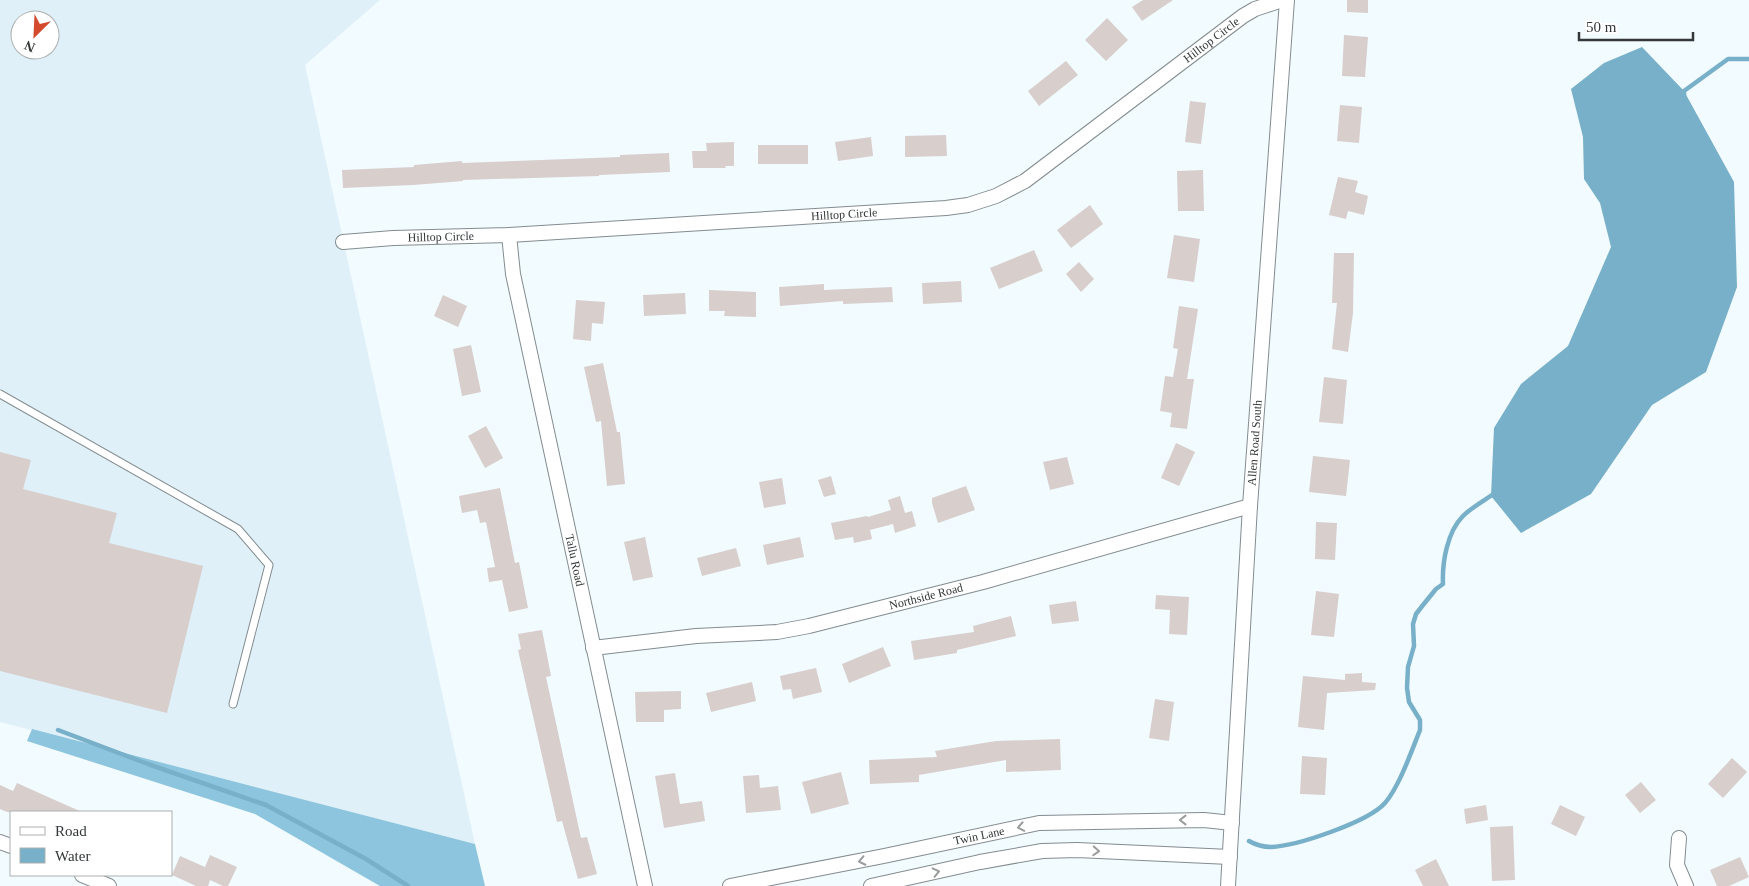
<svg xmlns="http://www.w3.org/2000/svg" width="1749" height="886" font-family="Georgia,serif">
  <rect width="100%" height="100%" fill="#f2fbff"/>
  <path fill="#dff0f8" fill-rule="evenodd" d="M 0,0 L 380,0 L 305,65 L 475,844 L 0,722 ZM 20,20 L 50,20 L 50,50 L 20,50 Z"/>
  <polygon fill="#8cc5dd" points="32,729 475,844 485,886 380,886 255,814 27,741"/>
  <polygon fill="#77b0c8" points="1642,47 1684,91 1734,182 1737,287 1706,372 1652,405 1591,494 1521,533 1491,496 1494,428 1521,384 1568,346 1611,247 1600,203 1584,179 1583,137 1571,89 1604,63"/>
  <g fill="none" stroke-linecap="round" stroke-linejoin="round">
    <g stroke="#77b0c8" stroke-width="4.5">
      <polyline points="1684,97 1684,91 1728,59 1749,59"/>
      <polyline points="58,730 148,764 266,805 366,859 408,886"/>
      <path d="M 1249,841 C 1256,845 1262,847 1271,847 C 1297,846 1368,822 1385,803 C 1399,787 1412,750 1420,730 L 1420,720 L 1409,702 L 1407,688 L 1408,667 L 1414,646 L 1413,624 L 1416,614 L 1423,605 L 1436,589 L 1443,584 C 1442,563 1447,532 1463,516 C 1472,507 1485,500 1495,493"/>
    </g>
  </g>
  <g fill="#d8cecc">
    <polygon points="1143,0 1173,0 1142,21 1132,7"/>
    <polygon points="1347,0 1368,0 1368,13 1347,12"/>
    <polygon points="1107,18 1128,40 1106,61 1085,40"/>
    <polygon points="1344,35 1368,37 1365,77 1342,76"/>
    <polygon points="1066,61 1078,75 1039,106 1028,91"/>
    <polygon points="1190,101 1206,103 1201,144 1185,142"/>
    <polygon points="1340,105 1362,107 1359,143 1337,141"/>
    <polygon points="946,135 947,156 905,157 905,136"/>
    <polygon points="871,137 873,156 838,161 835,142"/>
    <polygon points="734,142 734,166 725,166 726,168 693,168 692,151 707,151 706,143"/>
    <rect x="758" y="145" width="50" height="19"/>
    <polygon points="669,153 670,172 599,175 599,176 463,180 463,181 413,185 343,188 342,170 414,167 414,165 462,161 462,163 620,157 620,155"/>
    <polygon points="1203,170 1204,211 1178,211 1177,171"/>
    <polygon points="1338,177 1358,181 1355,192 1368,196 1364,215 1348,211 1346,219 1329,215"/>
    <polygon points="1090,205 1103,224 1071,248 1057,230"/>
    <polygon points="1174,235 1200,239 1194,282 1167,278"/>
    <polygon points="1034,250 1043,271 999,289 990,268"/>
    <polygon points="1334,253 1354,253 1353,313 1348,352 1332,349 1337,303 1332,303"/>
    <polygon points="1079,262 1094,279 1081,292 1066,274"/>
    <polygon points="961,281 962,302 923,304 922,283"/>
    <polygon points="824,284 824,290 892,287 893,302 843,304 843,301 780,306 779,287"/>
    <polygon points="709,290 756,292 756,317 724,316 725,311 709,311"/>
    <polygon points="685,293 686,314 644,316 643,295"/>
    <polygon points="443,295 467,306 458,327 434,316"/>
    <polygon points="576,300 605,302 603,324 592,323 591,341 573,339"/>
    <polygon points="1179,306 1198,309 1187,379 1194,379 1187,429 1170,427 1172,413 1160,411 1165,376 1173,377 1178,349 1173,348"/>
    <polygon points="471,345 481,392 462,396 453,349"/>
    <polygon points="603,363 617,432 620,432 625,484 607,486 601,421 596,422 584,367"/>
    <polygon points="1324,377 1347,380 1343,424 1319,422"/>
    <polygon points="486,426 503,458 485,468 468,436"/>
    <polygon points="1176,443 1195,452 1179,486 1161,478"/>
    <polygon points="0,452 31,460 23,489 117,513 109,543 203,566 167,713 0,671"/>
    <polygon points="1313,456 1350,460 1346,496 1309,492"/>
    <polygon points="1067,457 1074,484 1050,490 1043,462"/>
    <polygon points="831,476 836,494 824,497 818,480"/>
    <polygon points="782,478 786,504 764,508 759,482"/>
    <polygon points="966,486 975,510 938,523 932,503 932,498"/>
    <polygon points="500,488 515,563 519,562 528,608 509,612 502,580 489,582 487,568 495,567 486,522 480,523 477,510 462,513 459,496"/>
    <polygon points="900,496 905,513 912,511 916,526 895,533 893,524 870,530 872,539 854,543 853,537 835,540 831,523 867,516 868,517 891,510 888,500"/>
    <polygon points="1316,522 1337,523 1335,560 1315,559"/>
    <polygon points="645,537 653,577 633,581 624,542"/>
    <polygon points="800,537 804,557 767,565 763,545"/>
    <polygon points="736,548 741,566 702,576 697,558"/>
    <polygon points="1316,591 1339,594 1334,637 1311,635"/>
    <polygon points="1156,595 1189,597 1187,635 1169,634 1170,610 1155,609"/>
    <polygon points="1076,601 1079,621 1052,624 1049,605"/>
    <polygon points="1011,616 1016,636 957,650 957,653 914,660 911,641 974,632 973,626"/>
    <polygon points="542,630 551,676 546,677 581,838 587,837 597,874 578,879 562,821 557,822 518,650 521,649 518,634"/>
    <polygon points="883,647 891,666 849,683 842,664"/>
    <polygon points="816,668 822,692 793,699 791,689 783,690 780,676"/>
    <polygon points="1362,673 1362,682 1376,683 1375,690 1327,693 1324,730 1298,727 1303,676 1345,680 1345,674"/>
    <polygon points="752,682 756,701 711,712 706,693"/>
    <polygon points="681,691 681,709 664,710 664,722 636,722 635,692"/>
    <polygon points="1155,699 1174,702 1169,741 1149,738"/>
    <polygon points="1060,739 1061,770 1006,772 1006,760 919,775 919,782 870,784 869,760 937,757 935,751 996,741"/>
    <polygon points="1302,756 1327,758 1325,795 1300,794"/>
    <polygon points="1732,758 1747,772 1723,798 1708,784"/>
    <polygon points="841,772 849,804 811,814 802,782"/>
    <polygon points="675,773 680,804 702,801 705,821 664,828 655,776"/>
    <polygon points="759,775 760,788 778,786 781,810 746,813 743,776"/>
    <polygon points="1641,782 1656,800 1640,813 1625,795"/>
    <polygon points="17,783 48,797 82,812 7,812 0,809 0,785 13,791"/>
    <polygon points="1486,805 1488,820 1466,824 1464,809"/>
    <polygon points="1560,805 1585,817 1576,836 1551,824"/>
    <polygon points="1513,826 1515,880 1492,881 1490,827"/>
    <polygon points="210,855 237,867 228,886 223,886 210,880 208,886 196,886 172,875 180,856 205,867"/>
    <polygon points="1740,857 1749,877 1729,886 1717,886 1710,870"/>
    <polygon points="1436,859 1449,886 1423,886 1415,870"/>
  </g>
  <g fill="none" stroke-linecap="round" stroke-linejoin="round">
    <defs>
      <polyline id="lane" points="0,394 238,529 269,565 233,704"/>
      <g id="street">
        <path id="s1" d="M 509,235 L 513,274 L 645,886"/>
        <path id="s2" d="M 343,242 L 393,238 L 509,235 L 946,208 L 968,205 L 996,196 L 1025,181 L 1243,16 L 1255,9 L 1282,0"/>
        <path id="s3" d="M 593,648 L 696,636 L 777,632 L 809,626 L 983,582 L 1250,506"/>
        <polyline points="1679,838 1677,865 1686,886"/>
        <polyline points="0,842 11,846"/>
        <polyline points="82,875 109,886"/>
        <path id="s4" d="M 730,886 L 884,856 L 1039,823 L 1204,820 L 1232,823"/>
        <polyline points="871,886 980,862 1042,851 1077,850 1230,857"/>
        <path id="s5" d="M 1228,886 L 1250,506 L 1287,0"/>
      </g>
    </defs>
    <use href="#lane" stroke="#838c8f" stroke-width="9"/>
    <use href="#street" stroke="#838c8f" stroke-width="16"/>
    <use href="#lane" stroke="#fff" stroke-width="7"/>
    <use href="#street" stroke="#fff" stroke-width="14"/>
  </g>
  <defs><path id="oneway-chevron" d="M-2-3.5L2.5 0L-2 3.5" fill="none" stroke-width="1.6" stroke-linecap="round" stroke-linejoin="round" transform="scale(1.25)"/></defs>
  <g stroke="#999b9c">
    <use href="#oneway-chevron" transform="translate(1183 820) rotate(180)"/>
    <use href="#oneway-chevron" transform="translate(1021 827) rotate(169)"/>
    <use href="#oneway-chevron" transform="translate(1096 851) rotate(3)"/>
    <use href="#oneway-chevron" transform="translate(862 861) rotate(168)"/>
    <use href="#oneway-chevron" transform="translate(936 872) rotate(-13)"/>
  </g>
  <g text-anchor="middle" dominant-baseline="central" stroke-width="4" stroke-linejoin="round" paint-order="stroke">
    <g font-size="12" fill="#333738" stroke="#fff">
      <text stroke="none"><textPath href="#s2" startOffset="922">Hilltop Circle</textPath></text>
      <text stroke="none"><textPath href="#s2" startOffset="502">Hilltop Circle</textPath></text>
      <text stroke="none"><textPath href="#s2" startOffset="98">Hilltop Circle</textPath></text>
      <text stroke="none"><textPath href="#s5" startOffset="444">Allen Road South</textPath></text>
      <text stroke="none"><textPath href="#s1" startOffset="332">Tallu Road</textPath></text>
      <text stroke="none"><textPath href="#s3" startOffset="338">Northside Road</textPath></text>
      <text stroke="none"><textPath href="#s4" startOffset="254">Twin Lane</textPath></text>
    </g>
  </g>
  <rect x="10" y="811" width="162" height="65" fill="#ffffff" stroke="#adafaf"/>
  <rect x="20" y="827" width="25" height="8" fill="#ffffff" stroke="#adafaf"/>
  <text x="55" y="836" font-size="15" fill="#333738">Road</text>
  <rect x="20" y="848" width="25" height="15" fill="#77b0c8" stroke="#adafaf"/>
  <text x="55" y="861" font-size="15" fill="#333738">Water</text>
  <g transform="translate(35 35) rotate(204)"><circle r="24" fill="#ffffff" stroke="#adafaf"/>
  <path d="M0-4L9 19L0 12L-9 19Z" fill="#d44a2d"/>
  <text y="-8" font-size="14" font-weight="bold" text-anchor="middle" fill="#333738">N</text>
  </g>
  <path d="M1579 32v8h114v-8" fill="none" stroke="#333738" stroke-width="2.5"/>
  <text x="1586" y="32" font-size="15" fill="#333738" stroke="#ffffff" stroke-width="4" paint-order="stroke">50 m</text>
</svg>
